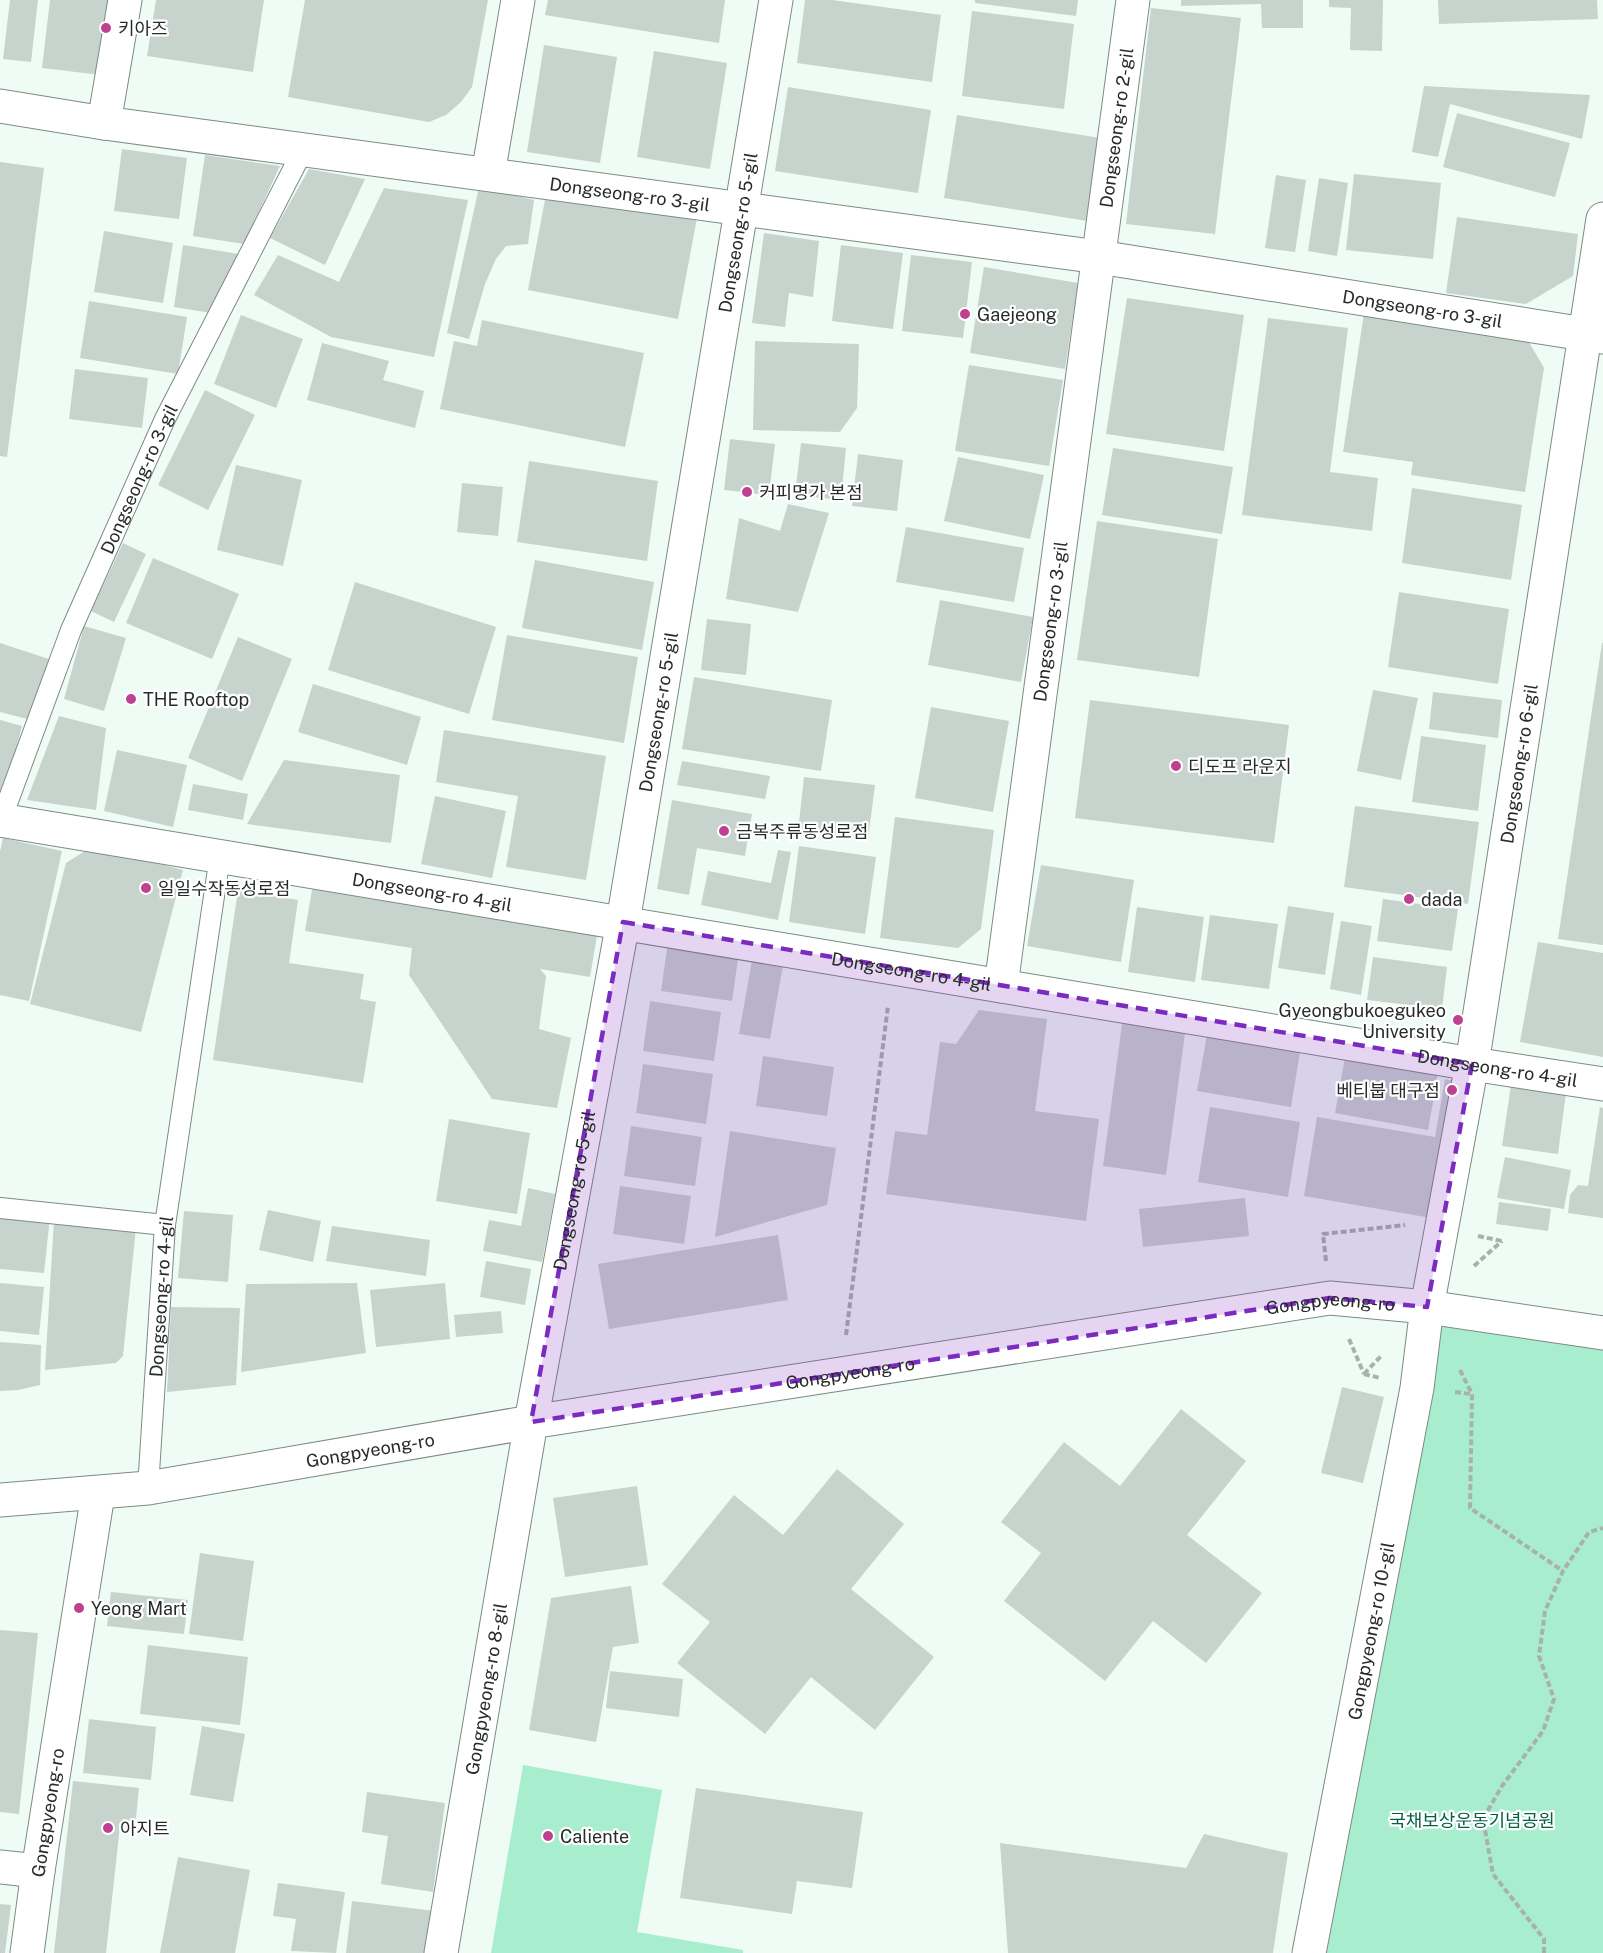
<svg xmlns="http://www.w3.org/2000/svg" width="1603" height="1953" font-family="'Public Sans','Noto Sans KR',sans-serif">
  <rect width="100%" height="100%" fill="#eefcf5"/>
  <g fill="#a7edce">
    <polygon points="1427,1307 1603,1334 1603,1953 1312,1953"/>
    <polygon points="523,1765 662,1790 637,1932 743,1950 743,1953 491,1953"/>
  </g>
  <g fill="#c7d4ce">
    <polygon points="10,0 38,0 31,62 3,59"/>
    <polygon points="50,0 110,0 101,75 42,68"/>
    <polygon points="156,0 264,0 253,72 147,56"/>
    <polygon points="305,0 488,0 472,87 461,102 446,115 429,122 288,97"/>
    <polygon points="548,0 725,0 719,43 545,15"/>
    <polygon points="805,0 832,0 941,15 932,82 797,63"/>
    <polygon points="975,0 1078,0 1076,16 975,3"/>
    <polygon points="1181,0 1303,0 1303,28 1262,28 1261,4 1181,6"/>
    <polygon points="1329,0 1383,0 1382,51 1350,50 1351,8 1329,7"/>
    <polygon points="1438,0 1597,0 1598,19 1439,24"/>
    <polygon points="1151,8 1241,18 1215,234 1126,224"/>
    <polygon points="972,11 1074,24 1064,109 962,96"/>
    <polygon points="544,45 617,57 600,163 527,152"/>
    <polygon points="654,51 727,63 710,169 637,157"/>
    <polygon points="1424,86 1590,95 1582,139 1450,104 1438,157 1412,152"/>
    <polygon points="788,87 931,110 918,193 775,171"/>
    <polygon points="1457,113 1570,143 1555,197 1443,167"/>
    <polygon points="957,115 1100,138 1087,221 944,198"/>
    <polygon points="122,149 187,158 179,219 114,211"/>
    <polygon points="205,155 280,166 244,244 193,236"/>
    <polygon points="0,162 44,168 7,457 0,456"/>
    <polygon points="309,169 365,179 325,265 270,238"/>
    <polygon points="1354,174 1441,183 1433,259 1346,250"/>
    <polygon points="1276,175 1306,180 1295,252 1265,248"/>
    <polygon points="1319,178 1348,183 1337,256 1308,251"/>
    <polygon points="479,187 534,200 528,244 506,246 496,259 485,284 469,339 447,333"/>
    <polygon points="384,188 468,200 434,357 331,337 254,295 278,255 339,282"/>
    <polygon points="547,189 697,218 678,319 528,290"/>
    <polygon points="1457,217 1578,234 1573,276 1526,304 1446,293"/>
    <polygon points="104,231 173,243 163,303 94,292"/>
    <polygon points="764,233 819,241 813,297 789,293 785,327 752,323"/>
    <polygon points="183,245 239,254 211,313 174,307"/>
    <polygon points="841,245 903,253 893,329 832,321"/>
    <polygon points="911,255 972,262 963,338 902,331"/>
    <polygon points="984,267 1078,283 1065,369 970,353"/>
    <polygon points="1127,298 1244,315 1224,451 1106,434"/>
    <polygon points="89,301 187,317 178,374 80,358"/>
    <polygon points="1364,313 1526,337 1544,368 1525,492 1411,475 1413,462 1343,452"/>
    <polygon points="241,315 303,339 276,408 214,384"/>
    <polygon points="1268,318 1348,328 1330,472 1378,478 1372,531 1242,515"/>
    <polygon points="482,320 644,353 625,447 440,409 454,341 477,346"/>
    <polygon points="755,341 859,344 857,408 840,432 753,430"/>
    <polygon points="322,343 389,361 383,380 424,391 415,428 307,400"/>
    <polygon points="969,365 1063,380 1049,466 955,451"/>
    <polygon points="75,369 148,378 142,428 69,419"/>
    <polygon points="205,390 255,415 208,510 158,485"/>
    <polygon points="730,439 775,444 769,495 724,490"/>
    <polygon points="801,443 846,448 841,500 795,495"/>
    <polygon points="1113,448 1233,467 1222,534 1102,515"/>
    <polygon points="858,454 903,460 897,511 852,506"/>
    <polygon points="958,457 1044,475 1030,539 944,521"/>
    <polygon points="529,461 658,481 647,561 517,542"/>
    <polygon points="236,465 302,480 283,566 217,550"/>
    <polygon points="462,483 503,487 498,536 457,532"/>
    <polygon points="1412,488 1522,505 1511,580 1402,563"/>
    <polygon points="788,504 829,513 798,612 726,599 739,518 780,531"/>
    <polygon points="1097,521 1218,539 1199,677 1077,660"/>
    <polygon points="906,527 1024,548 1014,602 896,582"/>
    <polygon points="123,543 146,554 114,622 91,611"/>
    <polygon points="153,558 239,594 212,659 126,623"/>
    <polygon points="535,560 654,582 642,650 522,628"/>
    <polygon points="355,582 496,627 469,714 328,670"/>
    <polygon points="1399,592 1509,609 1498,684 1388,667"/>
    <polygon points="940,600 1033,617 1021,682 928,665"/>
    <polygon points="707,619 751,624 746,675 701,670"/>
    <polygon points="84,626 126,638 104,711 64,699"/>
    <polygon points="507,635 638,657 624,743 492,720"/>
    <polygon points="238,637 292,659 242,781 188,758"/>
    <polygon points="0,643 52,660 31,720 0,712"/>
    <polygon points="1602,643 1603,643 1603,945 1558,939"/>
    <polygon points="694,677 832,700 821,771 682,749"/>
    <polygon points="313,684 421,717 407,765 298,732"/>
    <polygon points="1373,690 1418,698 1401,780 1357,771"/>
    <polygon points="1433,692 1502,700 1498,738 1429,729"/>
    <polygon points="1090,700 1289,725 1274,843 1075,818"/>
    <polygon points="931,707 1009,721 993,812 915,798"/>
    <polygon points="59,716 106,728 96,810 27,800"/>
    <polygon points="0,720 22,726 4,794 0,793"/>
    <polygon points="444,730 606,756 586,880 506,867 518,796 436,782"/>
    <polygon points="1421,736 1486,745 1478,811 1412,802"/>
    <polygon points="117,750 187,765 173,827 104,811"/>
    <polygon points="284,760 400,775 391,843 247,824"/>
    <polygon points="682,761 770,776 765,799 677,785"/>
    <polygon points="804,777 875,785 868,839 798,831"/>
    <polygon points="193,784 248,794 243,820 188,810"/>
    <polygon points="435,796 506,811 492,878 421,864"/>
    <polygon points="672,800 752,814 745,856 697,848 689,895 657,889"/>
    <polygon points="1355,806 1479,822 1468,904 1344,887"/>
    <polygon points="895,817 994,830 981,929 958,948 880,938"/>
    <polygon points="3,838 62,851 29,1001 0,995 0,852"/>
    <polygon points="93,846 183,870 141,1032 30,1004 66,863"/>
    <polygon points="799,846 876,857 865,934 789,922"/>
    <polygon points="778,850 791,852 778,920 701,905 708,871 771,883"/>
    <polygon points="1041,865 1134,880 1121,962 1027,946"/>
    <polygon points="313,884 598,930 590,977 540,969 546,976 539,1029 571,1038 557,1108 492,1099 409,975 412,948 305,931"/>
    <polygon points="238,890 298,900 289,963 364,974 360,999 376,1002 363,1083 213,1060"/>
    <polygon points="1383,899 1458,909 1452,951 1377,941"/>
    <polygon points="1288,906 1334,913 1325,975 1278,968"/>
    <polygon points="1137,907 1204,917 1195,982 1128,972"/>
    <polygon points="1210,915 1278,924 1269,989 1201,980"/>
    <polygon points="1341,921 1372,926 1361,995 1330,989"/>
    <polygon points="668,942 739,952 732,1001 661,991"/>
    <polygon points="1538,942 1603,953 1603,1057 1520,1042"/>
    <polygon points="1373,957 1447,967 1442,1009 1367,1000"/>
    <polygon points="752,960 783,965 770,1039 739,1034"/>
    <polygon points="650,1001 721,1012 714,1061 643,1051"/>
    <polygon points="979,1010 1047,1019 1035,1111 1099,1119 1086,1221 886,1194 895,1131 927,1135 940,1042 956,1044"/>
    <polygon points="1123,1017 1186,1026 1166,1175 1103,1166"/>
    <polygon points="1208,1029 1301,1046 1291,1107 1197,1091"/>
    <polygon points="1346,1052 1439,1068 1428,1130 1335,1113"/>
    <polygon points="763,1056 834,1067 827,1116 756,1106"/>
    <polygon points="643,1064 713,1074 706,1124 636,1113"/>
    <polygon points="1445,1079 1459,1082 1437,1219 1304,1196 1317,1117 1435,1137"/>
    <polygon points="1511,1085 1566,1093 1558,1154 1502,1146"/>
    <polygon points="1210,1107 1300,1122 1288,1197 1198,1182"/>
    <polygon points="1600,1107 1603,1108 1603,1218 1568,1213 1570,1195 1578,1185 1588,1186"/>
    <polygon points="449,1119 530,1133 517,1214 436,1201"/>
    <polygon points="631,1126 702,1137 695,1186 624,1176"/>
    <polygon points="730,1131 836,1148 827,1205 715,1237"/>
    <polygon points="1505,1157 1571,1170 1564,1209 1497,1198"/>
    <polygon points="620,1186 691,1196 684,1244 613,1234"/>
    <polygon points="528,1188 555,1194 542,1262 483,1251 489,1220 521,1226"/>
    <polygon points="1245,1198 1249,1236 1143,1247 1139,1209"/>
    <polygon points="1499,1202 1551,1209 1548,1231 1496,1224"/>
    <polygon points="268,1210 321,1221 313,1262 259,1250"/>
    <polygon points="0,1211 50,1217 44,1273 0,1269"/>
    <polygon points="184,1211 233,1215 228,1282 178,1278"/>
    <polygon points="54,1220 136,1227 123,1356 116,1363 45,1370"/>
    <polygon points="332,1226 430,1240 426,1276 326,1261"/>
    <polygon points="778,1235 788,1300 609,1329 598,1264"/>
    <polygon points="486,1261 531,1269 525,1305 480,1297"/>
    <polygon points="0,1283 44,1287 39,1335 0,1331"/>
    <polygon points="357,1283 366,1353 241,1372 246,1284"/>
    <polygon points="445,1283 450,1339 376,1347 370,1290"/>
    <polygon points="171,1307 240,1308 236,1385 167,1392"/>
    <polygon points="501,1311 503,1333 456,1337 454,1315"/>
    <polygon points="0,1342 41,1345 40,1385 18,1390 0,1391"/>
    <polygon points="1342,1387 1384,1397 1363,1483 1321,1473"/>
    <polygon points="1181,1409 1246,1461 1187,1535 1262,1593 1206,1663 1153,1621 1105,1681 1004,1601 1041,1553 1001,1522 1064,1442 1120,1486"/>
    <polygon points="837,1469 904,1524 851,1589 934,1657 875,1730 811,1677 765,1734 677,1663 710,1622 662,1584 734,1495 783,1535"/>
    <polygon points="637,1486 648,1565 565,1577 553,1498"/>
    <polygon points="200,1553 254,1561 243,1641 189,1634"/>
    <polygon points="631,1586 639,1643 613,1647 596,1742 529,1730 551,1598"/>
    <polygon points="111,1592 188,1600 184,1634 107,1626"/>
    <polygon points="0,1630 38,1633 19,1814 0,1812"/>
    <polygon points="148,1645 248,1657 240,1725 140,1714"/>
    <polygon points="610,1671 683,1679 679,1717 606,1708"/>
    <polygon points="89,1719 156,1727 151,1780 83,1773"/>
    <polygon points="202,1726 245,1734 233,1802 190,1795"/>
    <polygon points="73,1781 139,1788 135,1827 120,1826 106,1953 54,1953"/>
    <polygon points="696,1788 863,1812 852,1888 797,1881 792,1914 680,1898"/>
    <polygon points="367,1792 445,1803 433,1892 381,1884 388,1836 362,1832"/>
    <polygon points="1204,1834 1288,1853 1273,1953 1008,1953 1000,1843 1186,1868"/>
    <polygon points="178,1857 250,1870 235,1953 160,1953"/>
    <polygon points="278,1883 345,1892 336,1953 291,1951 296,1919 273,1916"/>
    <polygon points="352,1901 435,1911 429,1953 346,1953"/>
    <polygon points="0,1904 11,1905 5,1953 0,1953"/>
  </g>
  <g fill="none" stroke-linecap="round" stroke-linejoin="round">
    <defs>
      <g id="lane">
        <path id="s1" d="M 1,820 L 71,630 L 165,419 L 303,150"/>
        <polyline points="0,1208 165,1225"/>
        <path id="s2" d="M 148,1488 L 165,1225 L 220,856"/>
      </g>
      <g id="street">
        <path id="s3" d="M 0,106 L 104,123 L 1099,257 L 1603,337"/>
        <polyline points="104,123 125,0"/>
        <polyline points="488,174 518,0"/>
        <path id="s4" d="M 0,820 L 1472,1064 L 1603,1084"/>
        <path id="s5" d="M 1001,986 L 1133,0"/>
        <polyline points="0,1867 38,1871"/>
        <path id="s6" d="M 27,1953 L 38,1871 L 98,1494"/>
        <path id="s7" d="M 441,1953 L 531,1422 L 623,922 L 776,0"/>
        <path id="s8" d="M 1309,1953 L 1417,1388 L 1427,1307 L 1472,1064 L 1603,219"/>
      </g>
      <g id="secondary">
        <path id="s9" d="M 0,1500 L 148,1488 L 531,1422 L 1330,1298 L 1427,1307 L 1603,1333"/>
      </g>
    </defs>
    <use href="#lane" stroke="#7e8a84" stroke-width="22"/>
    <use href="#street" stroke="#7e8a84" stroke-width="35"/>
    <use href="#secondary" stroke="#7e8a84" stroke-width="35"/>
    <g stroke="#a7b2ad" stroke-width="4" stroke-dasharray="6 3" stroke-linecap="butt">
      <polyline points="1478,1236 1502,1241"/>
      <polyline points="1326,1261 1323,1234 1405,1225"/>
      <polyline points="1474,1266 1502,1241"/>
      <polyline points="846,1335 888,1006"/>
      <polyline points="1349,1339 1364,1374"/>
      <polyline points="1460,1370 1472,1394 1470,1508 1563,1571"/>
      <polyline points="1364,1374 1382,1355"/>
      <polyline points="1364,1374 1380,1378"/>
      <polyline points="1455,1392 1471,1394"/>
      <polyline points="1544,1953 1544,1939 1493,1874 1483,1819 1502,1786 1543,1731 1554,1699 1539,1656 1545,1611 1563,1571 1589,1532 1603,1528"/>
    </g>
    <use href="#lane" stroke="#fff" stroke-width="20"/>
    <use href="#street" stroke="#fff" stroke-width="33"/>
    <use href="#secondary" stroke="#fff" stroke-width="33"/>
  </g>
  <path fill="#7b2cbf" fill-opacity="0.2" stroke="#7b2cbf" stroke-width="4.5" stroke-dasharray="12 8" stroke-linejoin="round" d="M 623,922 L 1472,1064 L 1427,1307 L 1330,1298 L 531,1422 Z"/>
  <g fill="#be4190" stroke="#fff" stroke-width="2">
    <circle cx="106" cy="28" r="6"/>
    <circle cx="965" cy="314" r="6"/>
    <circle cx="747" cy="492" r="6"/>
    <circle cx="131" cy="699" r="6"/>
    <circle cx="1176" cy="766" r="6"/>
    <circle cx="724" cy="831" r="6"/>
    <circle cx="146" cy="888" r="6"/>
    <circle cx="1409" cy="899" r="6"/>
    <circle cx="1458" cy="1020" r="6"/>
    <circle cx="1452" cy="1090" r="6"/>
    <circle cx="79" cy="1608" r="6"/>
    <circle cx="108" cy="1828" r="6"/>
    <circle cx="548" cy="1836" r="6"/>
  </g>
  <g text-anchor="middle" dominant-baseline="central" stroke-width="4.5" stroke-linejoin="round" paint-order="stroke">
    <g font-size="18" fill="#272c2a" stroke="#fff" text-anchor="start">
      <text x="118" y="28">키아즈</text>
      <text x="977" y="314">Gaejeong</text>
      <text x="759" y="492">커피명가 본점</text>
      <text x="143" y="699">THE Rooftop</text>
      <text x="1188" y="766">디도프 라운지</text>
      <text x="736" y="831">금복주류동성로점</text>
      <text x="158" y="888">일일수작동성로점</text>
      <text x="1421" y="899">dada</text>
      <text x="1446" y="1010" text-anchor="end">Gyeongbukoegukeo<tspan x="1446" dy="21">University</tspan></text>
      <text x="1440" y="1090" text-anchor="end">베티붑 대구점</text>
      <text x="91" y="1608">Yeong Mart</text>
      <text x="120" y="1828">아지트</text>
      <text x="560" y="1836">Caliente</text>
    </g>
    <g font-size="18" fill="#272c2a" stroke="#fff">
      <text stroke="none"><textPath href="#s5" startOffset="866">Dongseong-ro 2-gil</textPath></text>
      <text stroke="none"><textPath href="#s3" startOffset="636">Dongseong-ro 3-gil</textPath></text>
      <text stroke="none"><textPath href="#s7" startOffset="1746">Dongseong-ro 5-gil</textPath></text>
      <text stroke="none"><textPath href="#s3" startOffset="1437">Dongseong-ro 3-gil</textPath></text>
      <text stroke="none"><textPath href="#s1" startOffset="368">Dongseong-ro 3-gil</textPath></text>
      <text stroke="none"><textPath href="#s5" startOffset="368">Dongseong-ro 3-gil</textPath></text>
      <text stroke="none"><textPath href="#s7" startOffset="1260">Dongseong-ro 5-gil</textPath></text>
      <text stroke="none"><textPath href="#s8" startOffset="1208">Dongseong-ro 6-gil</textPath></text>
      <text stroke="none"><textPath href="#s4" startOffset="438">Dongseong-ro 4-gil</textPath></text>
      <text stroke="none"><textPath href="#s4" startOffset="924">Dongseong-ro 4-gil</textPath></text>
      <text stroke="none"><textPath href="#s4" startOffset="1518">Dongseong-ro 4-gil</textPath></text>
      <text stroke="none"><textPath href="#s7" startOffset="774">Dongseong-ro 5-gil</textPath></text>
      <text stroke="none"><textPath href="#s2" startOffset="192">Dongseong-ro 4-gil</textPath></text>
      <text stroke="none"><textPath href="#s9" startOffset="1346">Gongpyeong-ro</textPath></text>
      <text stroke="none"><textPath href="#s9" startOffset="860">Gongpyeong-ro</textPath></text>
      <text stroke="none"><textPath href="#s9" startOffset="374">Gongpyeong-ro</textPath></text>
      <text stroke="none"><textPath href="#s8" startOffset="328">Gongpyeong-ro 10-gil</textPath></text>
      <text stroke="none"><textPath href="#s7" startOffset="268">Gongpyeong-ro 8-gil</textPath></text>
      <text stroke="none"><textPath href="#s6" startOffset="142">Gongpyeong-ro</textPath></text>
    </g>
    <g font-size="18" fill="#055f44" stroke="#fff">
      <text x="1472" y="1820">국채보상운동기념공원</text>
    </g>
  </g>
</svg>
